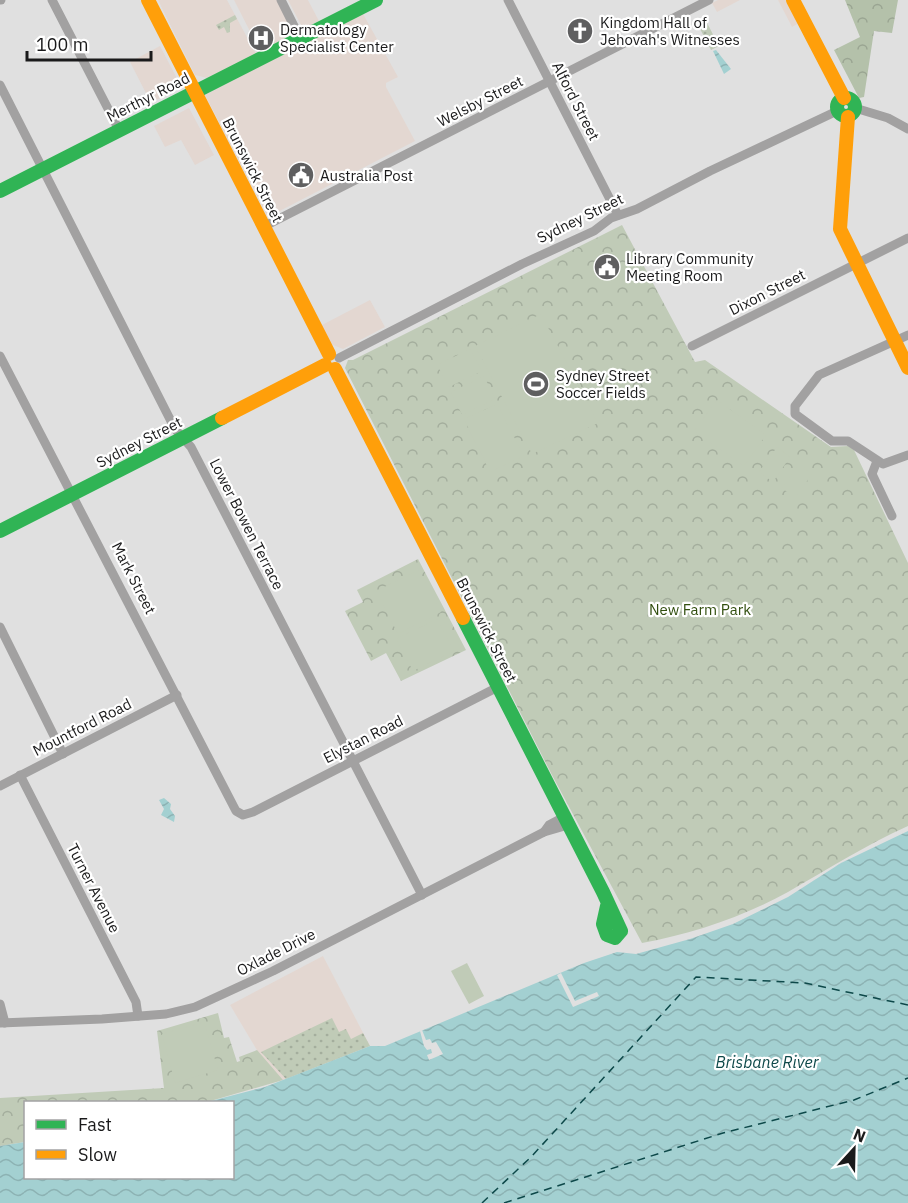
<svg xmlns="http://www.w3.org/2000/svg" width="908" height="1203" font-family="'IBM Plex Sans',sans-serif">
  <defs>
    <pattern id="grass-dots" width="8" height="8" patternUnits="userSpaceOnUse" patternTransform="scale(1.5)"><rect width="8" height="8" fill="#c0cbb7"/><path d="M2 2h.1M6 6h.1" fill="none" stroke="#a4ae9d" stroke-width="1.8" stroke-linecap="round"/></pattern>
    <pattern id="forest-crowns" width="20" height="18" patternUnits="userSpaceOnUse" patternTransform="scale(1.5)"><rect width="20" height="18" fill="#b4c1aa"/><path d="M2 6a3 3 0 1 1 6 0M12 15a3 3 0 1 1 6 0" fill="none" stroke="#9aa592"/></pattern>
    <pattern id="park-crowns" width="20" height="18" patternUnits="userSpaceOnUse" patternTransform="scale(1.5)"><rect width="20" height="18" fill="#c0cbb7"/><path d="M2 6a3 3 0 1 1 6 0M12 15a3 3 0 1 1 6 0" fill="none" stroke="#a4ae9d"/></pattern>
    <pattern id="water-waves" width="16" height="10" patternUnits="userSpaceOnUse" patternTransform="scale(1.5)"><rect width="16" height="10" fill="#a3d0d1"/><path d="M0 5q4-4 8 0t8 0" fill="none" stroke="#8cb2b3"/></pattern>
  </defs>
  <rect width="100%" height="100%" fill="#e0e0e0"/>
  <g fill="#e3d7d1">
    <polygon points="158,0 227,0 256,54 207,78 195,75"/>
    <polygon points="234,0 277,0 294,34 260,51"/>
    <polygon points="288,0 308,0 319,21 303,29"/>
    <polygon points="718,0 740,0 717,12 712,3"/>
    <polygon points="778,0 787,0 799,23 792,27"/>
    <polygon points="362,12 398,77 386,83 386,87 415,141 268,217 205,95"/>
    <polygon points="160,46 181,86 151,103 130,62"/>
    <polygon points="189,108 214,155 195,165 181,140 165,147 154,126"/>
    <polygon points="370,300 385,327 343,349 328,343 320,326"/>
    <polygon points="323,956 370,1046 283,1080 261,1057 230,1005"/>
  </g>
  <g fill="url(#grass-dots)">
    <polygon points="235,15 237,19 230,23 230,32 227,33 224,27 219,30 216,25"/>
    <polygon points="705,19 719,46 711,50 697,23"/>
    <polygon points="332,1018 339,1032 346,1029 351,1039 363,1033 370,1046 286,1079 261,1052"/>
  </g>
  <polygon fill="url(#forest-crowns)" points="845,0 898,0 892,33 874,31 864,97 859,98 834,50 860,37"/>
  <g fill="url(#park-crowns)">
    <path d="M 622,225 L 695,362 L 705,360 L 831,447 L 848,446 L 854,450 L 908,563 L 908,826 C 866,845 828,869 788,892 C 743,917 692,934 642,943 L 552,775 L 345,368 L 348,360 L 353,360 Z"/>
    <polygon points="418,559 466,650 401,681 386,653 371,661 345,611 363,602 357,590"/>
    <polygon points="218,1013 224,1038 229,1037 237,1062 240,1061 239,1057 257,1050 283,1080 207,1102 26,1102 25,1142 0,1146 0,1098 164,1088 157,1031"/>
  </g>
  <g fill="#c0cbb7">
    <polygon points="541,314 598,423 532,454 475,346"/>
    <polygon points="470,349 482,371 449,387 437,365"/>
    <polygon points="484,376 495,399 462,415 451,392"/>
    <polygon points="717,400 766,435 744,466 694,431"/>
    <polygon points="497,404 524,456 490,472 464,419"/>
    <polygon points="777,447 790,457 773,482 759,472"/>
    <polygon points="799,464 812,474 795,498 782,488"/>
    <polygon points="419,570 441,612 398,634 376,591"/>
    <polygon points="437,619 454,651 413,671 396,639"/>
    <polygon points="467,963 484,996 469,1004 451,971"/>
    <polygon points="204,1022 218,1070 175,1083 162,1034"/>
  </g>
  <g fill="url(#water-waves)">
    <polygon points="716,50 731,69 724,74 713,51"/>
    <polygon points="164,798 171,804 170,809 175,816 174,822 161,815 164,809 159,800"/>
    <polygon points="908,831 908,1203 0,1203 0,1146 25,1142 26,1178 232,1178 232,1102 207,1102 265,1087 370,1046 385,1046 584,963 617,952 636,954 690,939 733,924 788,897 841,863"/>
  </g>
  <g fill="#e0e0e0">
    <polygon points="561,973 575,1001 597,992 599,996 573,1007 557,975"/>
    <polygon points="422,1030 426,1040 430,1039 432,1043 436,1042 443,1054 429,1060 427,1055 432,1053 431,1049 427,1050 424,1046 420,1031"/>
  </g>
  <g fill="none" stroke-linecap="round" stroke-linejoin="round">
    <g stroke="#0d4849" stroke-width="1.5" stroke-dasharray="8 6" stroke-linecap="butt">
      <polyline points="482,1203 531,1157 696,977 805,983 908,1005"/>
      <polyline points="504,1203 723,1133 854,1100 908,1078"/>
    </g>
    <g stroke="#a2a1a1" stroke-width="9">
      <polyline points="0,0 1,0"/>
      <polyline points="52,0 119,130"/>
      <polyline points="281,0 300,38"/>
      <polyline points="508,0 618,215"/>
      <polyline points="0,85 175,429 191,447 422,895"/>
      <polyline points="855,108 888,118 908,129"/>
      <polyline points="263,227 709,0"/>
      <polyline points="908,335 819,375 795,406 795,414 832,441 848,441 883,464 908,455"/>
      <polyline points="692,346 908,238"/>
      <polyline points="0,356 236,811 243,815 253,812 498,687"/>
      <polyline points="339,358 522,264 594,231 611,218 637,209 710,171 837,111"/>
      <polyline points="877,461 872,474 892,516"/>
      <polyline points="0,627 63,754"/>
      <polyline points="20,775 136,1002 138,1016"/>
      <polyline points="0,786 177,695"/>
      <polyline points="544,832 549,825 564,817"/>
      <polyline points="0,1004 5,1023"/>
      <polyline points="0,1023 102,1019 166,1014 195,1007 273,971 544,832 568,825"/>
    </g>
    <g stroke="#30b455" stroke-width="14">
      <circle cx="846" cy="107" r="9"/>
      <polyline points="0,191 376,0"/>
      <polyline points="0,531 222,418"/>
      <polyline points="463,618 603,892 621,931 615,938 607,935 603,924 607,906"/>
    </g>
    <g stroke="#ff9f0a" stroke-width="14">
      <polyline points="148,0 329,354"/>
      <polyline points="793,0 844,98"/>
      <polyline points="848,117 840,229 908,368"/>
      <polyline points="335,369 463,618"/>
      <polyline points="222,418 325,365"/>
    </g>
  </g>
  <defs>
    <symbol id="church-disc" viewBox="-11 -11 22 22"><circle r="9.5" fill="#5f5f60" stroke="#fff"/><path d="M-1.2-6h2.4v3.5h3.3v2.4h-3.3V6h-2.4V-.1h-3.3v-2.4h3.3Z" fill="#fff"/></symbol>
    <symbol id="hospital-disc" viewBox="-11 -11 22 22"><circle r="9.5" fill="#5f5f60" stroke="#fff"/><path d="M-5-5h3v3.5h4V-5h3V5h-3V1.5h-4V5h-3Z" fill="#fff"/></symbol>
    <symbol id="civic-disc" viewBox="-11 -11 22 22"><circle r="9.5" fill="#5f5f60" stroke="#fff"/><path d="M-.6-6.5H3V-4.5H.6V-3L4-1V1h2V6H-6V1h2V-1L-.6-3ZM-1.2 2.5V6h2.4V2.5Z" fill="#fff"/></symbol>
    <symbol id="stadium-disc" viewBox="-11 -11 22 22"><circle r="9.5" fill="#5f5f60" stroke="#fff"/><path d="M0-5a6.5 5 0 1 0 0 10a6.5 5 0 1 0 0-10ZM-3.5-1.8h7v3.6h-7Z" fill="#fff"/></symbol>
  </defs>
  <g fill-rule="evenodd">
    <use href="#church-disc" x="565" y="16" width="30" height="30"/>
    <use href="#hospital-disc" x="246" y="23" width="30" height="30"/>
    <use href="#civic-disc" x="286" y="160" width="30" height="30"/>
    <use href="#civic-disc" x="592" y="252" width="30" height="30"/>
    <use href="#stadium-disc" x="521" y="369" width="30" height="30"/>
  </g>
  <g text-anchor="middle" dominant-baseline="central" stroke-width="4.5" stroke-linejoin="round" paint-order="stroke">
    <g font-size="15" fill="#1a1a1b" stroke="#fff" text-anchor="start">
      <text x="600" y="22">Kingdom Hall of<tspan x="600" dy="17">Jehovah's Witnesses</tspan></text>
      <text x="280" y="29">Dermatology<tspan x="280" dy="17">Specialist Center</tspan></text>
      <text x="320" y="175">Australia Post</text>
      <text x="626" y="258">Library Community<tspan x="626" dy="17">Meeting Room</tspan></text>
      <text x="556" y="375">Sydney Street<tspan x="556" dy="17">Soccer Fields</tspan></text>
    </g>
    <g font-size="15" fill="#1a1a1b" stroke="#fff">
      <text transform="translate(148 97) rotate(-27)">Merthyr Road</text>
      <text transform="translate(480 101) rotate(-27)">Welsby Street</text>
      <text transform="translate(576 101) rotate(63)">Alford Street</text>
      <text transform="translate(253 170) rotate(63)">Brunswick Street</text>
      <text transform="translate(580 218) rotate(-26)">Sydney Street</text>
      <text transform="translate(767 292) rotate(-27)">Dixon Street</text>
      <text transform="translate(139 442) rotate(-27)">Sydney Street</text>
      <text transform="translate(247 524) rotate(63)">Lower Bowen Terrace</text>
      <text transform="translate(134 578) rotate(63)">Mark Street</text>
      <text transform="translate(487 630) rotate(63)">Brunswick Street</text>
      <text transform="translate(82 727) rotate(-27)">Mountford Road</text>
      <text transform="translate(363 739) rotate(-27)">Elystan Road</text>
      <text transform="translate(94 888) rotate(63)">Turner Avenue</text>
      <text transform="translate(276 952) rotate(-27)">Oxlade Drive</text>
    </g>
    <g font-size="15" fill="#324f0f" stroke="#fff">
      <text x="700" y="609">New Farm Park</text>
    </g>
    <g font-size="16" font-style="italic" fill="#0d4849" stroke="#fff">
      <text x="767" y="1062">Brisbane River</text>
    </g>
  </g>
  <rect x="24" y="1101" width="210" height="78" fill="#ffffff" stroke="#a3a3a4" stroke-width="1.5"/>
  <rect x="36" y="1120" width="30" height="9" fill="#30b455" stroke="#a3a3a4" stroke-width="1.5"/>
  <text x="78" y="1131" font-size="18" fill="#1a1a1b">Fast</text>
  <rect x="36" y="1150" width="30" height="9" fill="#ff9f0a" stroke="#a3a3a4" stroke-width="1.5"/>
  <text x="78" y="1161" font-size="18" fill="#1a1a1b">Slow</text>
  <g transform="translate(854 1149) rotate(22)" stroke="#ffffff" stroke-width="4.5" paint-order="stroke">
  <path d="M0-4.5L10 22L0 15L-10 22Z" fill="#1a1a1b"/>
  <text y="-9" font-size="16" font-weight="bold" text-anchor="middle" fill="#1a1a1b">N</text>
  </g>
  <path d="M27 51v9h124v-9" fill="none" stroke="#1a1a1b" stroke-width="3"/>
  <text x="36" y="51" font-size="18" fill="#1a1a1b" stroke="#ffffff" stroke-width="4.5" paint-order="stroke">100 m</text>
</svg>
